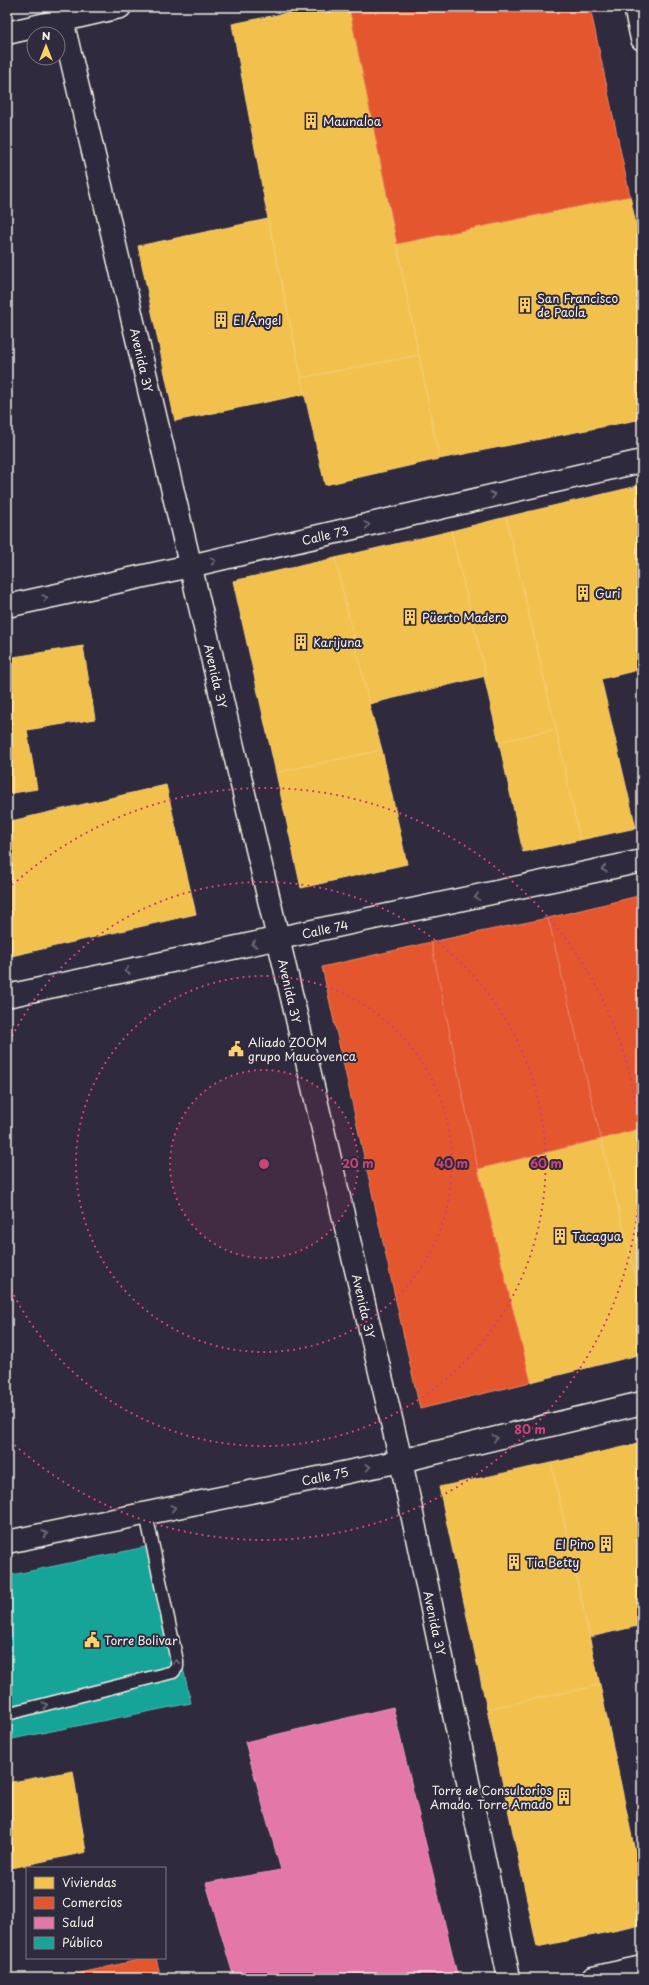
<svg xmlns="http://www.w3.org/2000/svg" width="649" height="1985" font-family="'Playpen Sans',sans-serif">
  <rect width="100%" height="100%" fill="#2f2a3d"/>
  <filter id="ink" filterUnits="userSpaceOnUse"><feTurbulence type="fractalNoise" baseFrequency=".025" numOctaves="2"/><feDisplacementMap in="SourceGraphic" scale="8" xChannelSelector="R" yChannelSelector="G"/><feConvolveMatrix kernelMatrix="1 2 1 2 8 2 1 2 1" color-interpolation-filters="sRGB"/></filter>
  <g filter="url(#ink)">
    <g fill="#f2c14e" stroke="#f3cf7c">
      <polygon points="317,7 349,7 419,355 301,378 268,219 232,24"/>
      <polygon points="630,196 642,254 642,419 439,459 397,244"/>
      <polygon points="268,219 305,394 175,421 138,246"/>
      <polygon points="419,355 439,459 325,485 301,378"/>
      <polygon points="642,485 642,669 601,679 636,828 580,840 506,517"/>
      <polygon points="506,517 556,729 499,742 451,531"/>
      <polygon points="451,531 486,676 369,704 335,558"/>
      <polygon points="335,558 369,704 382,750 276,773 233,581"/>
      <polygon points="83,646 95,719 27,730 37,789 7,794 7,658"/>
      <polygon points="556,729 580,840 523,852 499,742"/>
      <polygon points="382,750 407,864 301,888 276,773"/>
      <polygon points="166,785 196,914 7,957 7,822"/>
      <polygon points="642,1128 642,1303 601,1139"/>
      <polygon points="601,1139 642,1303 642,1354 531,1382 478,1169"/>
      <polygon points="642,1443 642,1625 590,1637 551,1463"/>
      <polygon points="551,1463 600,1685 487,1709 439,1487"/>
      <polygon points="600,1685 642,1885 642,1925 537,1947 487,1709"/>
      <polygon points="73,1771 86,1852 7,1869 7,1783"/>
    </g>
    <g fill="#e4572e" stroke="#e98566">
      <polygon points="349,7 590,7 630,196 397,244"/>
      <polygon points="642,895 642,1128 601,1139 548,918"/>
      <polygon points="548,918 601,1139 478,1169 431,942"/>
      <polygon points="431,942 478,1169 531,1382 420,1409 322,967"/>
      <polygon points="147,1958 156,1958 161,1978 59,1978"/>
    </g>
    <polygon fill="#e377a8" stroke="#e89cbb" points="393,1707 458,1978 234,1978 206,1883 281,1870 245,1742"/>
    <polygon fill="#17a398" stroke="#59bab0" points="155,1545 191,1703 7,1740 7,1576"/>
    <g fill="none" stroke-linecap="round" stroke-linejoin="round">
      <defs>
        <polyline id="service" points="7,1714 173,1672 177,1667 177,1661 146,1514"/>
        <g id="minor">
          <polyline points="59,7 401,1461 509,1978"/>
          <polyline points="635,7 642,39"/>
          <polyline points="7,33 120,7"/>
          <polyline points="7,606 190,566 642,461"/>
          <polyline points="7,996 642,861"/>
          <polyline points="7,1542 401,1461 642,1403"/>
          <polyline points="593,1978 642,1967"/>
        </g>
      </defs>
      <use href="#service" stroke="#f4f1e8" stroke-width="15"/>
      <use href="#minor" stroke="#f4f1e8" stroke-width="25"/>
      <use href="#service" stroke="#2f2a3d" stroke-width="12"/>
      <use href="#minor" stroke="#2f2a3d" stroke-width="22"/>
    </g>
    <defs><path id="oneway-chevron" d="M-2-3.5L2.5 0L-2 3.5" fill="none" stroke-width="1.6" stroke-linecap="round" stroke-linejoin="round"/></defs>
    <g stroke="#747079">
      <use href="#oneway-chevron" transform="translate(493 495) rotate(-13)"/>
      <use href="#oneway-chevron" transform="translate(367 525) rotate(-13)"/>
      <use href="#oneway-chevron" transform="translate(213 561) rotate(-13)"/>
      <use href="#oneway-chevron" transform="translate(45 598) rotate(-12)"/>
      <use href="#oneway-chevron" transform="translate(604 869) rotate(168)"/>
      <use href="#oneway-chevron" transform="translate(477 897) rotate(168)"/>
      <use href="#oneway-chevron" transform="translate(254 944) rotate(168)"/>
      <use href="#oneway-chevron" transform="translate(127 971) rotate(168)"/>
      <use href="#oneway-chevron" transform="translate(495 1438) rotate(-13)"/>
      <use href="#oneway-chevron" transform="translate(368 1467) rotate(-12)"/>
      <use href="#oneway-chevron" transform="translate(173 1508) rotate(-12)"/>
      <use href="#oneway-chevron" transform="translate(45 1534) rotate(-12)"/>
      <use href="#oneway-chevron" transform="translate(176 1662) rotate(-92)"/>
      <use href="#oneway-chevron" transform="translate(45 1705) rotate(-14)"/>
    </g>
  </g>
  <circle cx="264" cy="1164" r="94" fill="#cc4377" fill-opacity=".12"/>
  <g fill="none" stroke="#cc4377" stroke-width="2" stroke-dasharray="2 4">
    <circle cx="264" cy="1164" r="94"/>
    <circle cx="264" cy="1164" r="188"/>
    <path d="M7 1047A282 282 0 1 1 7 1281"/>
    <path d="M8 889A376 376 0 1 1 8 1439"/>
  </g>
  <defs>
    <symbol id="building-bare" viewBox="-9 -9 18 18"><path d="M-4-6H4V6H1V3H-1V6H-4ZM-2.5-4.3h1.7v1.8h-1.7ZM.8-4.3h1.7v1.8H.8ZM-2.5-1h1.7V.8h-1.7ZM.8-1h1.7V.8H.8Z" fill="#ffd166" stroke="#2f2a3d" stroke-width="2.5" paint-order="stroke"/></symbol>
    <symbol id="civic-bare" viewBox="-9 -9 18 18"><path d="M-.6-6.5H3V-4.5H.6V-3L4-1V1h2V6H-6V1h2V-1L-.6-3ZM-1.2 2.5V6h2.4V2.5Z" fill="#ffd166" stroke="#2f2a3d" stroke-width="2.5" paint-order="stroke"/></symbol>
  </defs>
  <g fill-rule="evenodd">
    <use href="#building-bare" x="300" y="110" width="22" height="22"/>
    <use href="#building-bare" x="514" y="294" width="22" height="22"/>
    <use href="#building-bare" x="210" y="309" width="22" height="22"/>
    <use href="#building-bare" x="572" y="582" width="22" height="22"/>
    <use href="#building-bare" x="399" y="606" width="22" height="22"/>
    <use href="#building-bare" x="290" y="631" width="22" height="22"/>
    <use href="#civic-bare" x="225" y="1038" width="22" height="22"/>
    <use href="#building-bare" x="549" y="1225" width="22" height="22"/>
    <use href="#building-bare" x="595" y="1533" width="22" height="22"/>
    <use href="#building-bare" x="503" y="1551" width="22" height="22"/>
    <use href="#civic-bare" x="81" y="1629" width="22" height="22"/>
    <use href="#building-bare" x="553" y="1786" width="22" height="22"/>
  </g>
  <g text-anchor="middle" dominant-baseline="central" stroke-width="4" stroke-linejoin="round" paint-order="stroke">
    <g font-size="12" fill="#f4f1e8" stroke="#2f2a3d" text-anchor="start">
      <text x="323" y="121">Maunaloa</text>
      <text x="537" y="298">San Francisco<tspan x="537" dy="14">de Paola</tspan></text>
      <text x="233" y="320">El Ángel</text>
      <text x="595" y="593">Guri</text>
      <text x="422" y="617">Püerto Madero</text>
      <text x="313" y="642">Karijuna</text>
      <text x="248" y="1042">Aliado ZOOM<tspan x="248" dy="14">grupo Maucovenca</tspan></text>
      <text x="572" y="1236">Tacagua</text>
      <text x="594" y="1544" text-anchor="end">El Pino</text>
      <text x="526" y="1562">Tia Betty</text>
      <text x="104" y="1640">Torre Bolivar</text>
      <text x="552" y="1790" text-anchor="end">Torre de Consultorios<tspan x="552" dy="14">Amado. Torre Amado</tspan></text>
    </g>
    <g font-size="12" fill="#f4f1e8" stroke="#2f2a3d">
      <text transform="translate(142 360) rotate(77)">Avenida 3Y</text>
      <text transform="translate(325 535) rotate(-13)">Calle 73</text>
      <text transform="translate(216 676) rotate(77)">Avenida 3Y</text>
      <text transform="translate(325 929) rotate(-12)">Calle 74</text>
      <text transform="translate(290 991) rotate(77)">Avenida 3Y</text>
      <text transform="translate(364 1306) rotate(77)">Avenida 3Y</text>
      <text transform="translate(325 1476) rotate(-12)">Calle 75</text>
      <text transform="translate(435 1623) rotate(78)">Avenida 3Y</text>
    </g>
  </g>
  <circle cx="264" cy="1164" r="6" fill="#cc4377" stroke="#2f2a3d" stroke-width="2"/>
  <g font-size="12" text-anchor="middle" font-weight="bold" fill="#cc4377" stroke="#2f2a3d" stroke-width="4" stroke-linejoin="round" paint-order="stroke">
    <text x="358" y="1168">20 m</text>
    <text x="452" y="1168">40 m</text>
    <text x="546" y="1168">60 m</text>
    <text x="530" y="1434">80 m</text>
  </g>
  <rect width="649" height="1985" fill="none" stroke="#2f2a3d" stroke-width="24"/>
  <rect x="12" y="12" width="625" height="1961" fill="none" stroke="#f4f1e8" stroke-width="1.5" filter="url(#ink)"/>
  <rect x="26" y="1867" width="140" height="92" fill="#2f2a3d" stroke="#7e7a81"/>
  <rect x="34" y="1877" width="20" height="12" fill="#f2c14e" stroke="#7e7a81"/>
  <text x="62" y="1887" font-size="12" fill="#f4f1e8">Viviendas</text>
  <rect x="34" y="1897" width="20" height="12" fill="#e4572e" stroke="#7e7a81"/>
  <text x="62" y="1907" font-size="12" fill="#f4f1e8">Comercios</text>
  <rect x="34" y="1917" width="20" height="12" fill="#e377a8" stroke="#7e7a81"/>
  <text x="62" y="1927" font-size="12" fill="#f4f1e8">Salud</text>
  <rect x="34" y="1937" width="20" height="12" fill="#17a398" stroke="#7e7a81"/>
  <text x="62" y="1947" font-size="12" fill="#f4f1e8">Público</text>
  <g transform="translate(46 46)"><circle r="19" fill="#2f2a3d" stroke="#7e7a81"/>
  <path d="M0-3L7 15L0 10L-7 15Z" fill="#ffd166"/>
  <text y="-6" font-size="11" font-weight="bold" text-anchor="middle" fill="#f4f1e8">N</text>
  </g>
</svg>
